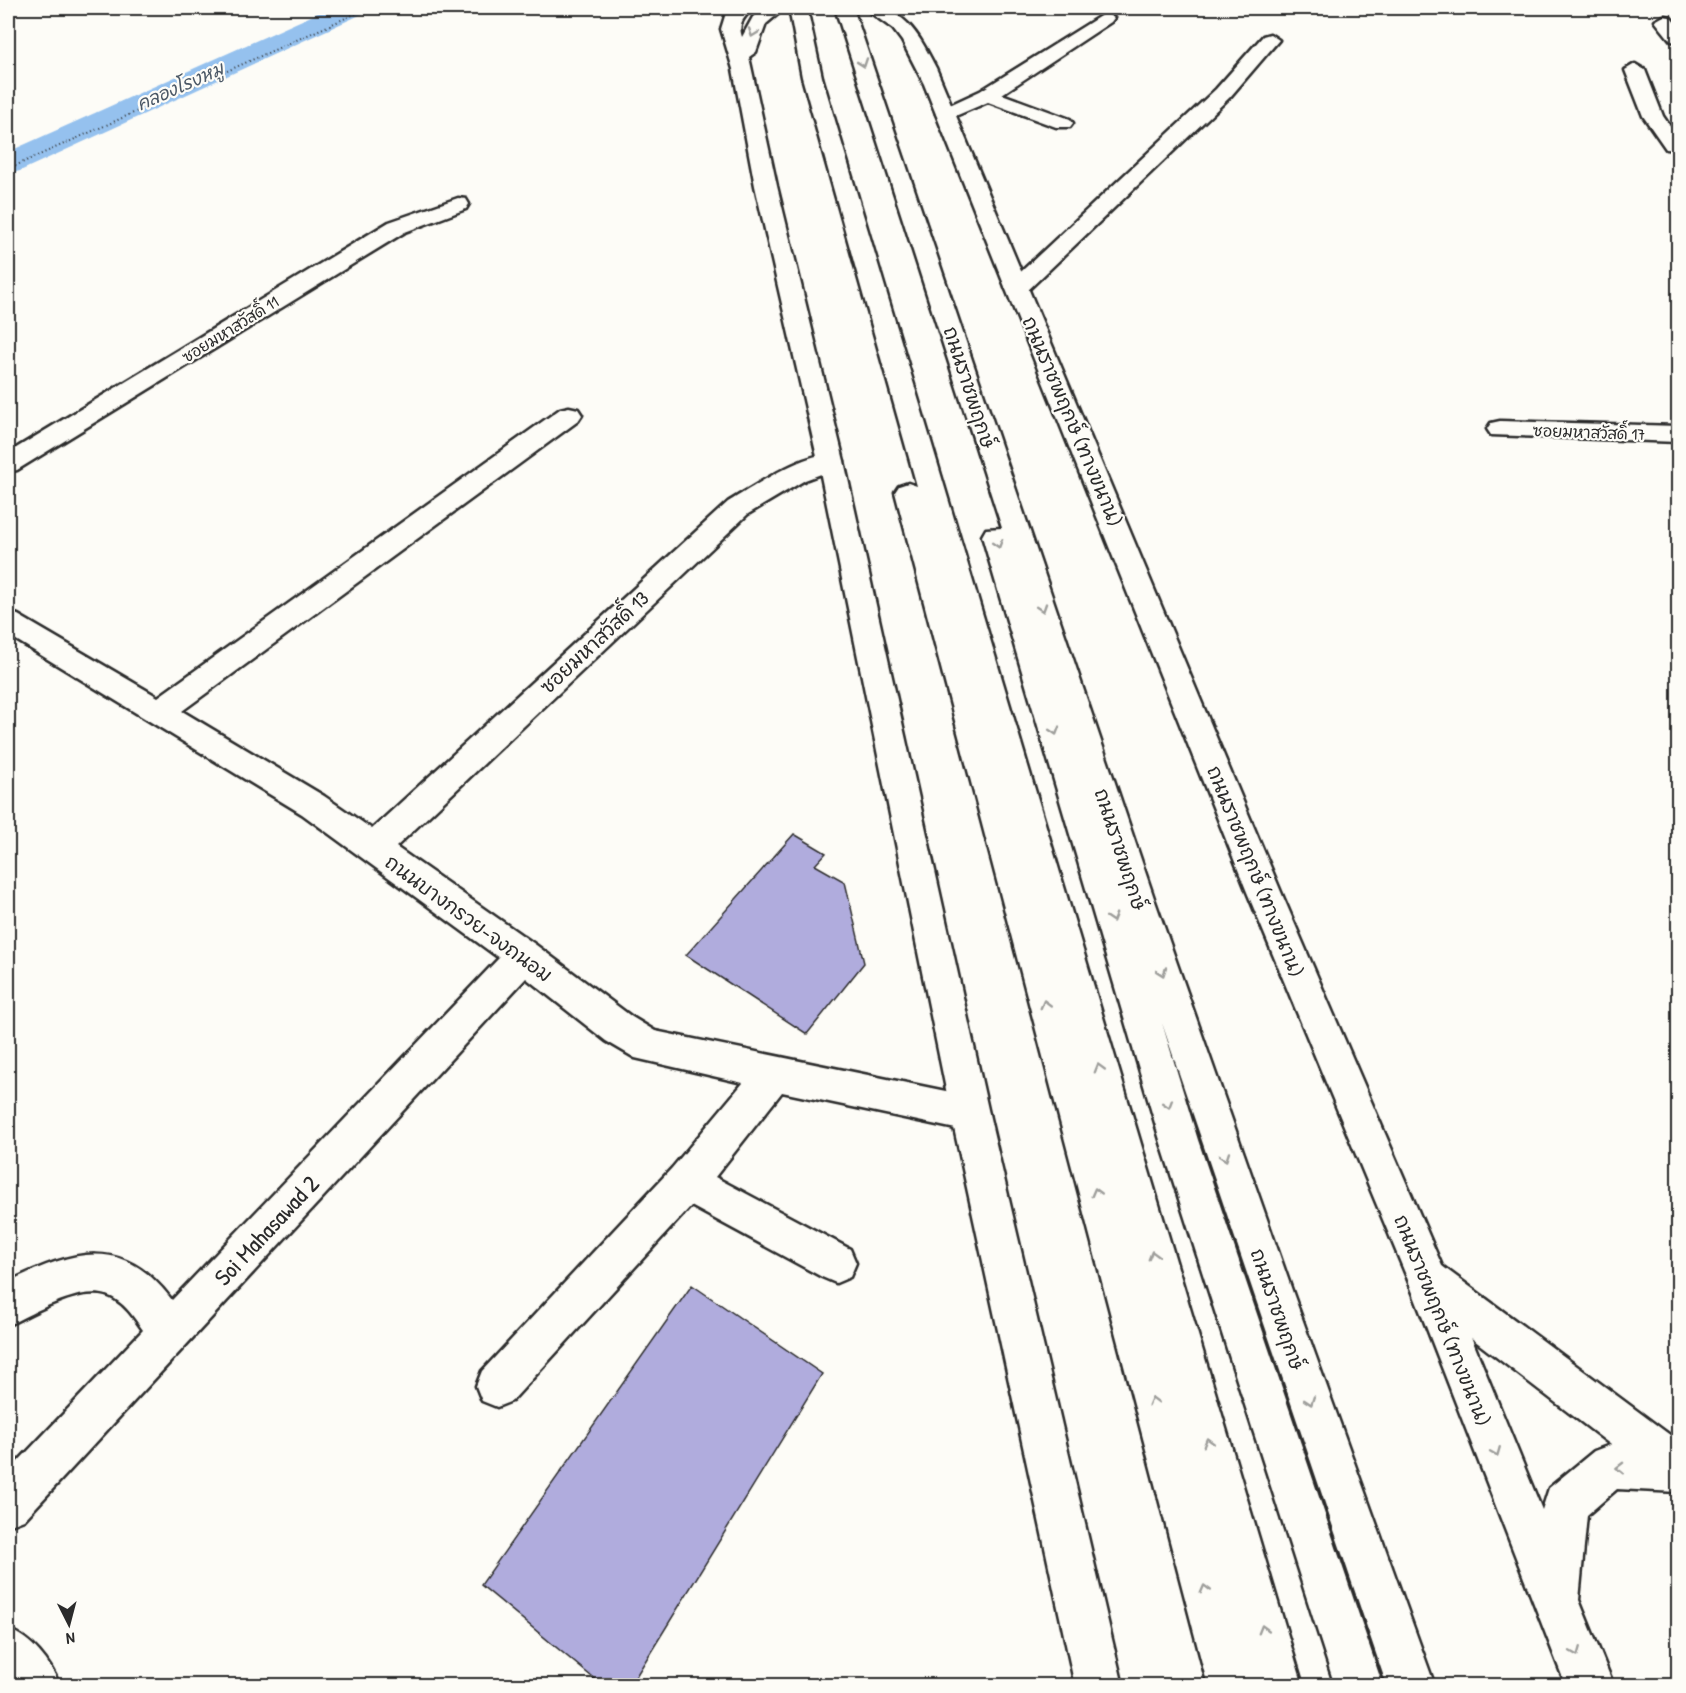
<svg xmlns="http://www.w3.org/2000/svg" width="1686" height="1693" font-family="'Patrick Hand','Playpen Sans Thai',sans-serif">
  <rect width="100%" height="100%" fill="#fdfcf7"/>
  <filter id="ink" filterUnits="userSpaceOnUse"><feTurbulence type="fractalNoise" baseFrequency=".0167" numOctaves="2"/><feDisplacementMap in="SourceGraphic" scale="12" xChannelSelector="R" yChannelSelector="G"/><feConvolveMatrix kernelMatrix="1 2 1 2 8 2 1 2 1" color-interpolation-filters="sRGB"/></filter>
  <g filter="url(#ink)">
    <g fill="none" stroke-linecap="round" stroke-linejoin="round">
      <polygon fill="#95c1ee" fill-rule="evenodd" points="329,8 366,8 362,14 20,171 8,174 8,152"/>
    </g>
    <g fill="#b0acdd" stroke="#2b2b2b" stroke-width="1.5">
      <polygon points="794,834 826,853 815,865 845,882 864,963 807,1034 686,955"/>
      <polygon points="692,1285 822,1374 630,1686 603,1686 481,1585"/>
    </g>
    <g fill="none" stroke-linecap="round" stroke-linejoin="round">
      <defs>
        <g id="minor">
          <polygon points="1105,13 1114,18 1111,22 1002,94 1070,119 1073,123 1070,127 1056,127 988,102 946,120 939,118 936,114 939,110 980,91"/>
          <polygon points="1664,16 1670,17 1678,26 1678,42 1671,41 1655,21"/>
          <polygon points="1270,34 1279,40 1230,97 1025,293 1009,293 1005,288 1009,283 1216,89 1263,36"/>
          <polygon points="1635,64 1645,70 1663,116 1678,138 1678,150 1666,149 1643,116 1625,70"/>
          <polygon points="458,198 466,199 469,204 466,209 405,232 17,470 8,472 8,453 389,222"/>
          <path d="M 569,407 L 578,409 L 582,415 L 578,421 L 182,711 L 324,796 L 372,829 L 728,502 C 755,486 810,447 840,455 L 844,461 L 840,467 L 805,480 L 748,514 L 396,847 L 536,945 L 632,1017 L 655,1031 L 970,1096 L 983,1101 L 989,1114 L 983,1127 L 970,1132 L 782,1092 L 715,1177 L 850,1249 L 856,1263 L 850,1277 L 836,1283 L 822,1277 L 691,1206 L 512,1401 L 497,1407 L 482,1401 L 476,1386 L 482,1371 L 672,1168 L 743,1083 L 635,1058 L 606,1041 L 526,978 L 24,1520 L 8,1526 L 8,1472 L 143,1330 C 135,1319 127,1306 115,1299 C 86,1280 35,1313 8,1325 L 8,1282 C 73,1251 122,1234 172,1300 L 499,958 L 302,814 L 8,635 L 8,612 L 18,615 L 158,697 L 560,409 Z"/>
          <polygon points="1500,421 1678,426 1678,442 1491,435 1487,429 1491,423"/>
          <polygon points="1428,1260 1442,1266 1678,1441 1678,1490 1662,1484 1414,1294 1408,1280 1414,1266"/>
          <path d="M 8,1629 C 32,1639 50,1661 60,1686 L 8,1686 Z"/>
        </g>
        <g id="major">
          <path d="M 731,8 L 752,8 C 745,18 737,22 742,37 L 753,17 L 763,8 L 785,8 L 766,24 L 756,52 L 749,57 L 777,186 L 844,461 L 989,1114 L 1123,1686 L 1075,1686 L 951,1114 L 818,461 L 755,186 L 733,69 L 721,29 L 726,13 Z"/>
          <polygon points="789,8 807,8 822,77 1303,1686 1208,1686 895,492 899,486 908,483 917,486 802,77"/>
          <polygon points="835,8 853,8 1155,901 1294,1296 1435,1686 1387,1686 1162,1023 1198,1140 1383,1686 1335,1686 1160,1140 982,536 986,529 1002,528"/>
          <path d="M 864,8 C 904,4 920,37 936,68 L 1281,892 L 1442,1266 L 1542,1510 L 1549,1488 L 1594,1451 L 1610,1445 L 1678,1448 L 1678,1492 L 1617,1489 L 1587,1515 L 1579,1600 L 1614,1686 L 1566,1686 L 1408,1280 L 1247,892 L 924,84 L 902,41 L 893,29 Z"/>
        </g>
      </defs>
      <use href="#minor" stroke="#2b2b2b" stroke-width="5"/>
      <use href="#major" stroke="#2b2b2b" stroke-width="5"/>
      <polyline stroke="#2b2b2b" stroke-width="2" stroke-dasharray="1 3" stroke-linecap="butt" points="8,169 368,8"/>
      <use href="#minor" fill="#fdfcf7" fill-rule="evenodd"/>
      <use href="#major" fill="#fdfcf7" fill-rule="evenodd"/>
    </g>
    <defs><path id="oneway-chevron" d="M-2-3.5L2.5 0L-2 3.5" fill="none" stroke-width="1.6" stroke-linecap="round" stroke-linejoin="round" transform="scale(1.5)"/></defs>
    <g stroke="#9e9e9b">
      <use href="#oneway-chevron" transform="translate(753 33) rotate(110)"/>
      <use href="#oneway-chevron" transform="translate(863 63) rotate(71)"/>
      <use href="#oneway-chevron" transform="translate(998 544) rotate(73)"/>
      <use href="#oneway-chevron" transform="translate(1042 608) rotate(72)"/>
      <use href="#oneway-chevron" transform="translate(1055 731) rotate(73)"/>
      <use href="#oneway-chevron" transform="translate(1112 918) rotate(73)"/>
      <use href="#oneway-chevron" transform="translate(1162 972) rotate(71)"/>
      <use href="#oneway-chevron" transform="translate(1045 1004) rotate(-105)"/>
      <use href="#oneway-chevron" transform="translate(1099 1068) rotate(-106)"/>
      <use href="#oneway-chevron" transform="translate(1168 1104) rotate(73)"/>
      <use href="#oneway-chevron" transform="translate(1225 1157) rotate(71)"/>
      <use href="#oneway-chevron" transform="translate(1096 1192) rotate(-105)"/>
      <use href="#oneway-chevron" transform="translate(1153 1255) rotate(-106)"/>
      <use href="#oneway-chevron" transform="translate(1153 1401) rotate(-105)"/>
      <use href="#oneway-chevron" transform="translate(1310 1401) rotate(71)"/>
      <use href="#oneway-chevron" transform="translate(1208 1442) rotate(-106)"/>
      <use href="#oneway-chevron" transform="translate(1496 1452) rotate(68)"/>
      <use href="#oneway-chevron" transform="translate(1620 1468) rotate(-179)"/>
      <use href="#oneway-chevron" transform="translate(1205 1589) rotate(-105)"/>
      <use href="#oneway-chevron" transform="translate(1263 1629) rotate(-106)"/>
      <use href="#oneway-chevron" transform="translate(1576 1652) rotate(68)"/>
    </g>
  </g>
  <g text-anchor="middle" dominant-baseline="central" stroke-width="4.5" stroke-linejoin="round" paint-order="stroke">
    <g font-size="16" fill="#2b2b2b" stroke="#fdfcf7">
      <text transform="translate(230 329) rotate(-32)">ซอยมหาสวัสดิ์ 11</text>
      <text transform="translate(1589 432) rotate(2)">ซอยมหาสวัสดิ์ 17</text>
    </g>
    <g font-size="18" font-style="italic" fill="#4b5866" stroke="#fdfcf7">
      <text transform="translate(180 86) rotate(-24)">คลองโรงหมู</text>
    </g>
    <g font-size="20" fill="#2b2b2b" stroke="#fdfcf7">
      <text transform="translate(970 387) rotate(72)">ถนนราชพฤกษ์</text>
      <text transform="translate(1073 421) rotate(67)">ถนนราชพฤกษ์ (ทางขนาน)</text>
      <text transform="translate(594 642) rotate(-43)">ซอยมหาสวัสดิ์ 13</text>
      <text transform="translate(1121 849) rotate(72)">ถนนราชพฤกษ์</text>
      <text transform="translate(1256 871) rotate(68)">ถนนราชพฤกษ์ (ทางขนาน)</text>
      <text transform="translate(469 918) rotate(36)">ถนนบางกรวย-จงถนอม</text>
      <text transform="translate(1278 1309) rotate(71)">ถนนราชพฤกษ์</text>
      <text transform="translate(1443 1320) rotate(68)">ถนนราชพฤกษ์ (ทางขนาน)</text>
    </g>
    <g font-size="24" fill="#2b2b2b" stroke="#fdfcf7">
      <text transform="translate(266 1230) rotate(-47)">Soi Mahasawad 2</text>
    </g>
  </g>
  <rect width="1686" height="1693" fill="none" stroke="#fdfcf7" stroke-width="30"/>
  <rect x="15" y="15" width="1656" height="1663" fill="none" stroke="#2b2b2b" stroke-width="2" filter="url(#ink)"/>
  <g transform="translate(69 1624) rotate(174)" stroke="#fdfcf7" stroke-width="4.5" paint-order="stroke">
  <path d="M0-4.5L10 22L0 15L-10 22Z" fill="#2b2b2b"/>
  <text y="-9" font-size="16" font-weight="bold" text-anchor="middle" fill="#2b2b2b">N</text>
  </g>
</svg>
